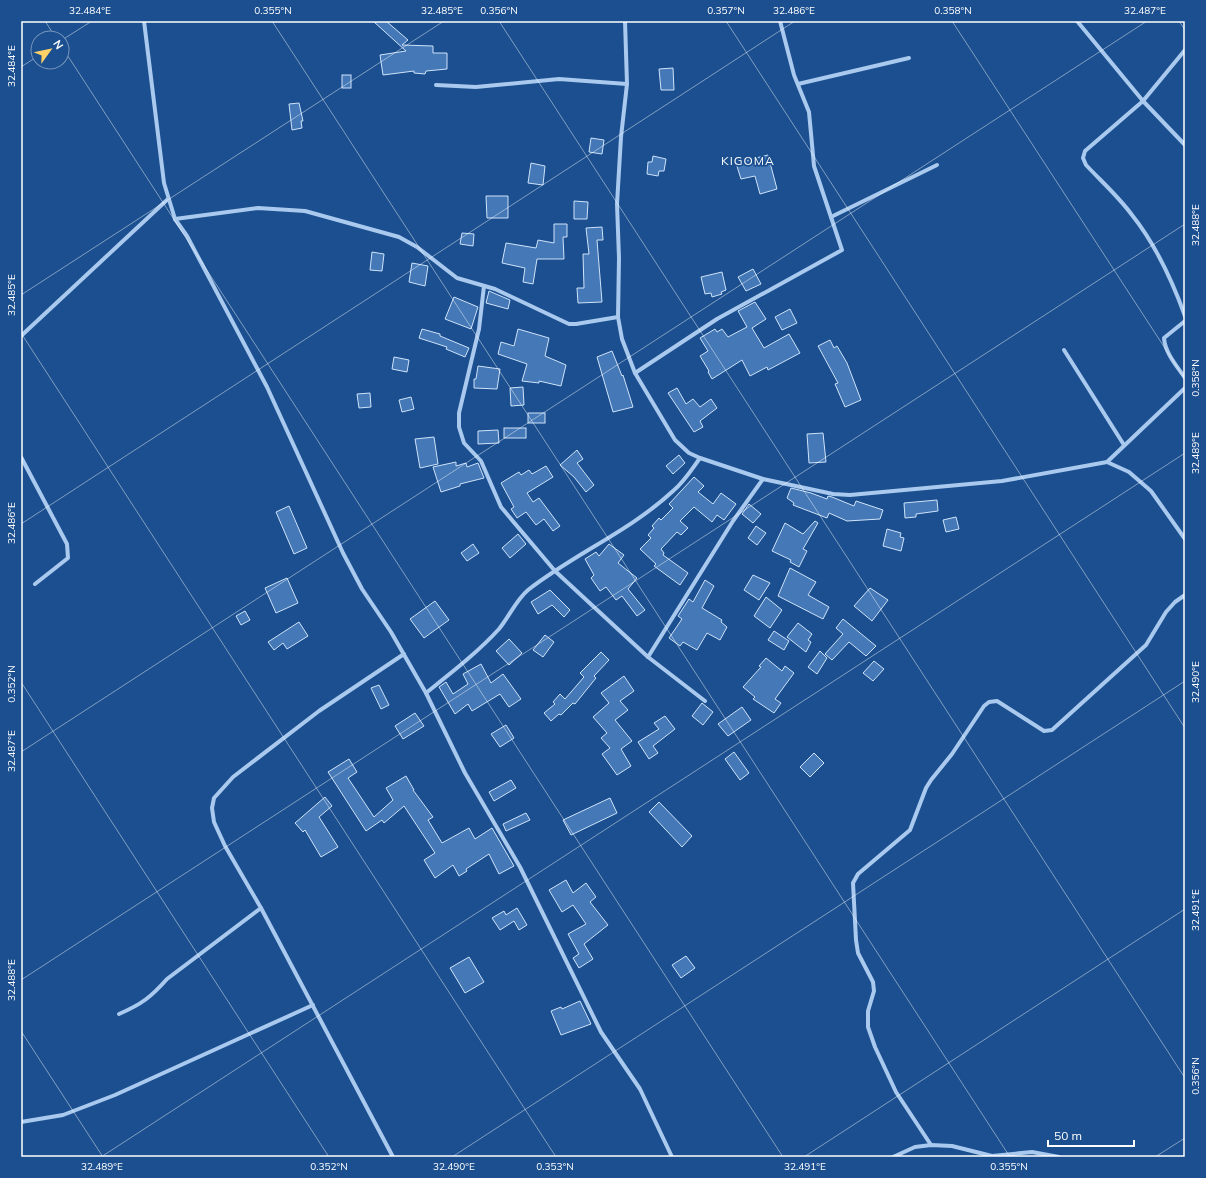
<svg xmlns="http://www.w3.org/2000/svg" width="1206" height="1178" font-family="Mulish,sans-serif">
  <rect width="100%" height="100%" fill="#1b4f8f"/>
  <g fill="#4478b7" stroke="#cfe3fa">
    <polygon points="373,21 386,21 408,40 402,45 433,46 433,53 447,53 447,69 426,71 425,74 414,73 414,71 383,75 380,55 406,51"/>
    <polygon points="673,68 674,90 661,90 659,69"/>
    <rect x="342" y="75" width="9" height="13"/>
    <polygon points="299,103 303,121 301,121 302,128 292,130 289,104"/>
    <polygon points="591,138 604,140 602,154 589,152"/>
    <polygon points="768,155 777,189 760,194 755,176 741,179 736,163"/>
    <polygon points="653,156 666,159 664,171 659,171 658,176 647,174 648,162 652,162"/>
    <polygon points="531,163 545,166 543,185 528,183"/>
    <polygon points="486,196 508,196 508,218 487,218"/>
    <polygon points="574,201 588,202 587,219 574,219"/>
    <polygon points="554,224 567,224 567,237 563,237 564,259 537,259 533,284 523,282 525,268 502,263 506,243 536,248 538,240 554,243"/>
    <polygon points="602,227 603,240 597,240 602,302 578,303 577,288 584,288 583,254 589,254 586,228"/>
    <polygon points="462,233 474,234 473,246 460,244"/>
    <polygon points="372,252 384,254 382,271 370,270"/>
    <polygon points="412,263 428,266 425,286 409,282"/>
    <polygon points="753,269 761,284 746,291 738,277"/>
    <polygon points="722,272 726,290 721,292 722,294 712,297 711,293 705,294 701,277"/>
    <polygon points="489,291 510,300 508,309 486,303"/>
    <polygon points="454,297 478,307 471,329 445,319"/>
    <polygon points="755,302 766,319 752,328 764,348 789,334 800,353 768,370 767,367 750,376 742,360 712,379 708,372 709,371 700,356 708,351 700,338 715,329 717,332 722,329 728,337 747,327 738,311"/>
    <polygon points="790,309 797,323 782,330 775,317"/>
    <polygon points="422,329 440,334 440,336 469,348 465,357 446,349 447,347 419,338"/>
    <polygon points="518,329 549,338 545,356 566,365 561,386 539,381 539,383 522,381 527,364 498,354 501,342 514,346"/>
    <polygon points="830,340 834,348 837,346 847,363 861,400 845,407 835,384 838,383 818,346"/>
    <polygon points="612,351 622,376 623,375 633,407 613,412 597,357"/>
    <polygon points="394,357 409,360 407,372 392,369"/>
    <polygon points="478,366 500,369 497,389 474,388 474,379 476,379"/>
    <polygon points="523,387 524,405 511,406 510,388"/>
    <polygon points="677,388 686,404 693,399 700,407 711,399 717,408 700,421 703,427 694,432 668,393"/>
    <polygon points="370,393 371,407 359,408 357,394"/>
    <polygon points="411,397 414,409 402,412 399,400"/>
    <rect x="528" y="413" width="17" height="10"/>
    <rect x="504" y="428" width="22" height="10"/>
    <polygon points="498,430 499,443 478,444 478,431"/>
    <polygon points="823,433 826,462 809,463 807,434"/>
    <polygon points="434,437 438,464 420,468 415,439"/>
    <polygon points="577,450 583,459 577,463 594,485 586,492 574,477 560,465"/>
    <polygon points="679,455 685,463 673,474 666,466"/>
    <polygon points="456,462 456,466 466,463 467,467 478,463 484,478 460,484 460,486 441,492 433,467"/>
    <polygon points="546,466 553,477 527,493 533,502 539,498 560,526 553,531 544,519 536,525 526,512 517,518 511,509 514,507 501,483 519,472 521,475 529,470 532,474"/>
    <polygon points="694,477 704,486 698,492 713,504 721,493 736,504 724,520 717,515 712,522 694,507 680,521 688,528 681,535 677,532 661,549 664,553 663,555 688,573 680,585 654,566 656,564 640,549 651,538 648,535 654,528 652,526 659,518 661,520 673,508 669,504"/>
    <polygon points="791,488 811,493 827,499 828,496 832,497 854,506 856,501 883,510 880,519 847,521 829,513 827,518 793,505 794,503 787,498"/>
    <polygon points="937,500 938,511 916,514 916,517 905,518 904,503"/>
    <polygon points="749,504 761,514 753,523 742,514"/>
    <polygon points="289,506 307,548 294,554 276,512"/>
    <polygon points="956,517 959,529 946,532 943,520"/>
    <polygon points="815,521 818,523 803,549 807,551 799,567 790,562 791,560 772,551 785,523 803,534"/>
    <polygon points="756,526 766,533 757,545 748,538"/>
    <polygon points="887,529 901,533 900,537 904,538 901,551 883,546"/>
    <polygon points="518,534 526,544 510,558 502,548"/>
    <polygon points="473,544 479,553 467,561 461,553"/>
    <polygon points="609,544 624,555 618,563 637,578 628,589 645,610 637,616 622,596 616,600 606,587 600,591 591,578 594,575 585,559 596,552 599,556"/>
    <polygon points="790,568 816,582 808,595 829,607 823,619 778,596"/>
    <polygon points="753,575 770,583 759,600 744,590"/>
    <polygon points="287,578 298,603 276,613 265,588"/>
    <polygon points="705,580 714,586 702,608 722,620 721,622 727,627 720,640 707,633 697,650 683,642 680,646 669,638 682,619 678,616 689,599 693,602"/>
    <polygon points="870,588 888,600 872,621 854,606"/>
    <polygon points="550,590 570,610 564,617 552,605 538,614 531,602"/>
    <polygon points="766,597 782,610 770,628 754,616"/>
    <polygon points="435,601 449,620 424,638 410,619"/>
    <polygon points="245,611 250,620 241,625 236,616"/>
    <polygon points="843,619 876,646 866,656 849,642 832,660 825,654 843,634 836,628"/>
    <polygon points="299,622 308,636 287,649 283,643 274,650 268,642"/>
    <polygon points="798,623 812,634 808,640 811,642 806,652 787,637"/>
    <polygon points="774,631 789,641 784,650 768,640"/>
    <polygon points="545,635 554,642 543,657 533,650"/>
    <polygon points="509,639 522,653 509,665 496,651"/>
    <polygon points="820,651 827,658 817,674 808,667"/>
    <polygon points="601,652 609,660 594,676 596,678 575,704 573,703 561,715 559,714 551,721 544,713 555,704 553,702 560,694 565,699 584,677 580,673"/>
    <polygon points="766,658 782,671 785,666 794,673 775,699 781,703 774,713 753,699 755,697 743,687 761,667 759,666"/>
    <polygon points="874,661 884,669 873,681 863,673"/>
    <polygon points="481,664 491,683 503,674 521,699 509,707 500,694 472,711 468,704 455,714 439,687 446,682 453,694 468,684 463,674"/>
    <polygon points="624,676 634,691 620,701 628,710 615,720 632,741 621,749 631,766 617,775 602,754 610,748 601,738 607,733 593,717 609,703 601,693"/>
    <polygon points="379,685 389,705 381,709 371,688"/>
    <polygon points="702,703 713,712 703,725 692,716"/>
    <polygon points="742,707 751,720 728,736 718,724"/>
    <polygon points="415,713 424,726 403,739 395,726"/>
    <polygon points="665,716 675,729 653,746 658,753 649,759 638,742 659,729 654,723"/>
    <polygon points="506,725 514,738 500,747 491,734"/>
    <polygon points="734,752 749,773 740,780 725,759"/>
    <polygon points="814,753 824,763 810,777 800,767"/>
    <polygon points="349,759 357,772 348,778 374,817 393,800 386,788 406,776 414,790 413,790 433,817 428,820 442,843 469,828 475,839 492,828 514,866 499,874 489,854 466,869 467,871 459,876 453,865 435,878 424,860 435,853 404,806 384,823 382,820 366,831 328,772"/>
    <polygon points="511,780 516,788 494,801 489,792"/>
    <polygon points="325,797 332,806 319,817 338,847 321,857 305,830 303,832 295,823"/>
    <polygon points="610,798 617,813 571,835 563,820"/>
    <polygon points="659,802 692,836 682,847 649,812"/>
    <polygon points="526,813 530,820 506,831 503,824"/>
    <polygon points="566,880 573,893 586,883 596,897 590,902 608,925 584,944 593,959 579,968 573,958 579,954 568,934 586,924 573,905 562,912 549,890"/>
    <polygon points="517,908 527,925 519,930 514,921 500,930 492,918 504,911 506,915"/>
    <polygon points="686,956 695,968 681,978 672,965"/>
    <polygon points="469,957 484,982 465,993 450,968"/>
    <polygon points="580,1001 591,1024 561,1035 551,1011 561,1007 562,1009"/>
  </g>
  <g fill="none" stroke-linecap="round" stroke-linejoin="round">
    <g stroke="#a9c9ee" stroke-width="4">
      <polyline points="144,21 164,183 175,219 187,236 267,387 343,553 362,589 391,632 426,693 465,773 520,867 601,1032 640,1089 672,1157"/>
      <polyline points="625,21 627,84 621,137 617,204 619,258 618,317 622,339 635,373 675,440 689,453 700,458 763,479 833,494 850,495 1002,481 1107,462 1185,388"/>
      <polyline points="1077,21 1143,101 1185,145"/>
      <path d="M 1185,50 L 1143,101 L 1085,151 L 1083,158 L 1086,165 C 1101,181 1119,197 1132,215 C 1156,245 1172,280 1185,316"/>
      <polyline points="798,84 909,58"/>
      <polyline points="436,85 476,87 559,79 627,84"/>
      <polyline points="831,217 937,165"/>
      <polyline points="175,219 258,208 305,211 399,237 417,247 457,278 495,289 569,324 576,324 618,317"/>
      <polyline points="484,286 479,329 459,413 459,427 464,443 481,461 501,507 555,571 648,657 705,701"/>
      <path d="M 1185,321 L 1164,338 C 1165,353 1177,366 1185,378"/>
      <polyline points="21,336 168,199"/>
      <polyline points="1064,350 1124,445"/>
      <polyline points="635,373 717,319 842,250 814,166 809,112 794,75 780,21"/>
      <polyline points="21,457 67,544 68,558 35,584"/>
      <polyline points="1107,462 1129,472 1151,491 1185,539"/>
      <polyline points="648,657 733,521 763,479"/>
      <path d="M 426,693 C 451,673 477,653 499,629 C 509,617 516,600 528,590 C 574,554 630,531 673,491 C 684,482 692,469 700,458"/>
      <polyline points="261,908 393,1157"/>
      <path d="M 119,1014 C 142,1004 151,997 167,979 L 261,908 L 225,846 L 214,822 L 212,808 L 214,798 L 233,777 L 319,711 L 404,654"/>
      <polyline points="21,1122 63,1115 115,1095 313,1005"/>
      <polyline points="931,1145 896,1092 875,1047 868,1027 868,1011 874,991 873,982 858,953 856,940 853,883 858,874 910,830 926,788 931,780 952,754 984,706 989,702 997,701 1044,731 1052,730 1146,645 1166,612 1175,602 1185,595"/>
      <polyline points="893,1157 915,1147 931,1145 952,1146 992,1156 1032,1152 1059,1157"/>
    </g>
  </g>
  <path fill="none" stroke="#fff" stroke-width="1" stroke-opacity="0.45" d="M 45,21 L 56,38M 272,21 L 1010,1157M 499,21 L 1185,1078M 726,21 L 1185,728M 952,21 L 1185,379M 1179,21 L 1185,30M 62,40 L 92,21M 62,47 L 783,1157M 21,67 L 38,56M 21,295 L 444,21M 21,333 L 556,1157M 21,524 L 795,21M 21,682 L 329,1157M 21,752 L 1147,21M 21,980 L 1185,224M 21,1031 L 103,1157M 101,1157 L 1185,453M 452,1157 L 1185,681M 804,1157 L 1185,909M 1155,1157 L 1185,1138"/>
  <g text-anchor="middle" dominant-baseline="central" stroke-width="3.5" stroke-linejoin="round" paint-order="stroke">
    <g font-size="12" letter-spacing="1" fill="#fff" stroke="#1b4f8f">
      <text x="748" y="160">KIGOMA</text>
    </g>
  </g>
  <rect width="1206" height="1178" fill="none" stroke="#1b4f8f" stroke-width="44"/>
  <g transform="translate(50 50) rotate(57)"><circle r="19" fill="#1b4f8f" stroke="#7695bc"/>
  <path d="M0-3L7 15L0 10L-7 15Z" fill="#ffd166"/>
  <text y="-6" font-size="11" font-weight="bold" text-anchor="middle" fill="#ffffff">N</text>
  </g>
  <path d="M1048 1140v6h86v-6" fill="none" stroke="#ffffff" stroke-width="2"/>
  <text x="1054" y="1140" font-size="12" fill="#ffffff" stroke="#1b4f8f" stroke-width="3" paint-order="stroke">50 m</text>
  <rect x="22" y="22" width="1162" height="1134" fill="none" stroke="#fff" stroke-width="1.5"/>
  <g font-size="10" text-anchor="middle" fill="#fff">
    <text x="90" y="14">32.484°E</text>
    <text x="273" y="14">0.355°N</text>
    <text x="442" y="14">32.485°E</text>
    <text x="499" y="14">0.356°N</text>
    <text x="726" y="14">0.357°N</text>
    <text x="794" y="14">32.486°E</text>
    <text x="953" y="14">0.358°N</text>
    <text x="1145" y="14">32.487°E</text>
    <text transform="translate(11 66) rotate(-90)" y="4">32.484°E</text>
    <text transform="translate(1195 225) rotate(-90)" y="4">32.488°E</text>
    <text transform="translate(11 295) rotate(-90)" y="4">32.485°E</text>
    <text transform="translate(1195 378) rotate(-90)" y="4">0.358°N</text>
    <text transform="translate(1195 453) rotate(-90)" y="4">32.489°E</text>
    <text transform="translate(11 523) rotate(-90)" y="4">32.486°E</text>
    <text transform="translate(1195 682) rotate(-90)" y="4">32.490°E</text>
    <text transform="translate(11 684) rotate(-90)" y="4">0.352°N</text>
    <text transform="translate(11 751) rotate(-90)" y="4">32.487°E</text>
    <text transform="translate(1195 910) rotate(-90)" y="4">32.491°E</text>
    <text transform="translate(11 980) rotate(-90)" y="4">32.488°E</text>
    <text transform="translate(1195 1076) rotate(-90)" y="4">0.356°N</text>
    <text x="102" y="1170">32.489°E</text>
    <text x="329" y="1170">0.352°N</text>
    <text x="454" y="1170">32.490°E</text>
    <text x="555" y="1170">0.353°N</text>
    <text x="805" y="1170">32.491°E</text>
    <text x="1009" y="1170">0.355°N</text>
  </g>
</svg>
